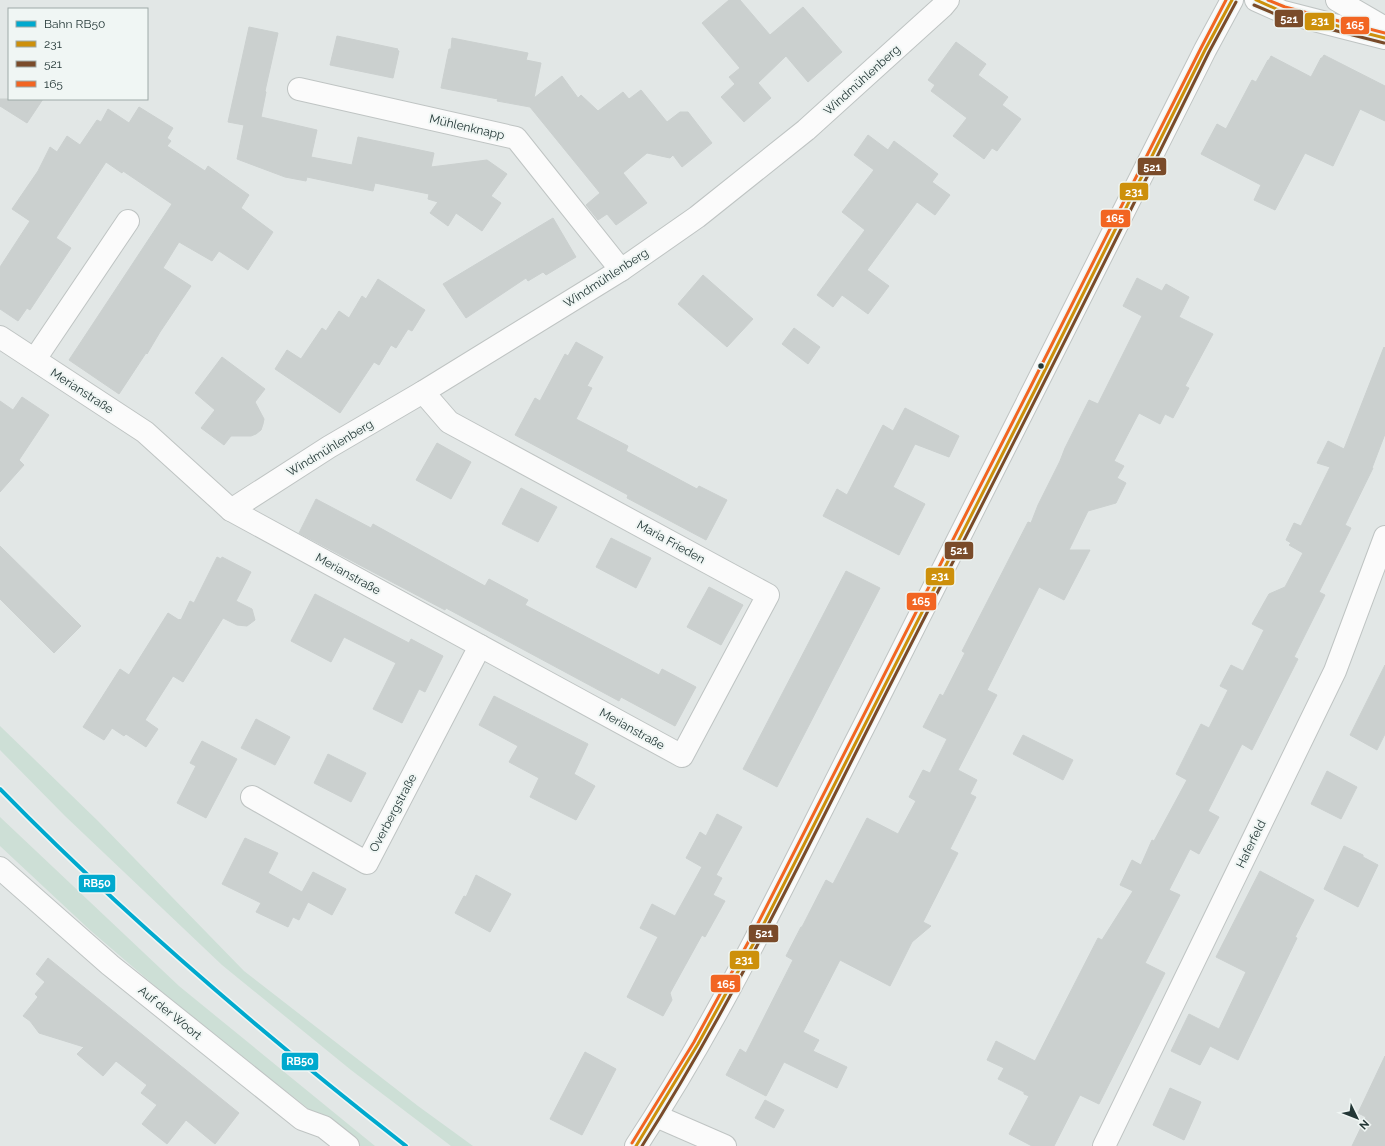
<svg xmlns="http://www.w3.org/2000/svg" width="1385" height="1146" font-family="Raleway,sans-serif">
  <rect width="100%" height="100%" fill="#e2e7e6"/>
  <g fill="#cddfd6">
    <polygon points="0,726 98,821 244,971 418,1106 473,1146 451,1146 351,1070 222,965 65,816 0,750"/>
    <polygon points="0,817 179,986 375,1146 355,1146 162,992 91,931 0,846"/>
  </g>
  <g fill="#cbd0cf" stroke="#cbd0cf">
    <polygon points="729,0 740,0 770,35 803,7 842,52 808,82 786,56 758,83 771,98 744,122 721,97 735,84 729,77 740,68 702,23"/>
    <polygon points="249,27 278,33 265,91 266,92 261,117 317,130 311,157 352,165 358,137 434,153 431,167 487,160 507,174 491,196 501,203 482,231 456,213 448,226 430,213 438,202 428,199 429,194 375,183 373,191 307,177 306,181 285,177 237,159 244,125 228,122"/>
    <polygon points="337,36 398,49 397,50 399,51 393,78 330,65"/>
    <polygon points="452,38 528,53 526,60 541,63 534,98 562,76 578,98 581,95 598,111 623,92 629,99 641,90 667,122 680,112 688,112 712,143 682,167 673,155 670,158 647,153 623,173 647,203 616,225 607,214 598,220 586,205 600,193 530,107 497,101 498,99 441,88 449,49 451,49"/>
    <polygon points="956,42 986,64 978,75 1008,97 1002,105 1021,119 997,151 992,148 984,159 953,136 967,118 931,91 935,85 928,80"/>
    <polygon points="1324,55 1385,86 1385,121 1360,109 1333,166 1305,153 1275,210 1254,200 1261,185 1201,154 1217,124 1226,129 1252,80 1256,82 1268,60 1269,60 1271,56 1311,77 1321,58 1322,58"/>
    <polygon points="0,99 43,99 27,123 0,106"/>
    <polygon points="139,107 173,128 167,138 171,141 167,146 205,171 208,166 249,195 241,208 273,232 248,270 219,251 212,261 179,242 163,268 191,286 160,332 147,354 146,353 119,394 69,360 172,204 123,171 122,173 106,162 56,238 71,248 30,310 27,308 18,321 0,309 0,267 30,221 12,209 38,171 50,147 57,152 67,136 80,145 97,120 101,122 108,109 129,123"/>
    <polygon points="868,135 888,150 894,141 938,174 932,182 950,195 935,215 917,202 867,270 889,286 868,314 842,295 833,307 817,295 865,230 842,212 874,170 854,155"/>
    <polygon points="553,218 576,257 546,275 543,272 528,281 526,278 466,318 443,284"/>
    <polygon points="703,275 753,319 727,347 678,304"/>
    <polygon points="1137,278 1162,291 1166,284 1189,297 1179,317 1213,334 1185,386 1189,388 1173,418 1165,414 1160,424 1139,413 1114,461 1124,466 1117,478 1126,483 1116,503 1088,511 1069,550 1090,550 1064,600 1039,587 987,690 997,695 958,770 977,780 970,794 976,797 950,849 958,853 923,922 931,926 912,942 890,986 840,960 803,1032 819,1040 813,1051 847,1067 837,1088 784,1062 766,1096 726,1075 740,1049 746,1053 793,960 786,956 801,927 802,927 826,880 833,884 867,818 898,834 916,801 909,797 923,770 930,773 947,739 923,727 940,694 943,696 965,653 962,651 1028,522 1031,523 1038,505 1060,461 1065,448 1089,400 1098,404 1142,316 1123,306"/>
    <polygon points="378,279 425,310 412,331 408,329 396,348 391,345 379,365 374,362 340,413 275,369 287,350 301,359 322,328 326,331 339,311 349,318 362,296 366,299"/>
    <polygon points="794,328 820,347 808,364 782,344"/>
    <polygon points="576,342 603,357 587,386 592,388 576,419 628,446 626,451 697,489 699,486 727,500 706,540 627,498 628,495 515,435 535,398 540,401 565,354 568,356"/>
    <polygon points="1384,347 1385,348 1385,434 1372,468 1373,468 1345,525 1351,528 1319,592 1325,595 1294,657 1298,659 1252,750 1242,744 1208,811 1219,817 1199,854 1190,849 1169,890 1180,895 1145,963 1165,973 1099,1104 1080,1095 1054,1146 1032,1146 1009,1134 1029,1096 1024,1094 1024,1092 998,1079 1004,1068 987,1060 996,1041 1035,1061 1098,938 1102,940 1133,891 1120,885 1132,860 1141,865 1152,840 1154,841 1187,780 1176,774 1201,724 1209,728 1228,690 1220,686 1231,665 1243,671 1264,630 1252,624 1269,594 1285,587 1303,553 1289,545 1291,543 1286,540 1294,523 1301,526 1330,467 1317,463 1328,441 1344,449"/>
    <polygon points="222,357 265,389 255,402 264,419 263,424 261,430 256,434 251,436 231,436 224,445 201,428 215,410 195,393"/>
    <polygon points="22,397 49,415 19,460 24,465 0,492 0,401 13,410"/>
    <polygon points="905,408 959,436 949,457 915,444 893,487 925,504 899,555 823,516 837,489 847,495 883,425 893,431"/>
    <polygon points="437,443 471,462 451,499 416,480"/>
    <polygon points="521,488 557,507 538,542 502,524"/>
    <polygon points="316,499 371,528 373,524 485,586 489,579 528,600 525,605 659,675 662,669 696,687 675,726 621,697 619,701 446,608 445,610 299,533"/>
    <polygon points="611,538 651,558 636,588 596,567"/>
    <polygon points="0,546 81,626 54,653 0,599"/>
    <polygon points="217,557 221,559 222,557 251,572 236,601 252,609 255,620 247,626 237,625 223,618 183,682 173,676 145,720 158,729 146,747 126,734 124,736 112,728 104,740 83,727 120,669 129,675 168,613 179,620 180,619 181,620 190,601 194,603"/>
    <polygon points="846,571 880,588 777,787 743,769"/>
    <polygon points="709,587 743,605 721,645 687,627"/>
    <polygon points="315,594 409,643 411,639 443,656 425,692 419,689 402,723 373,709 396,663 344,637 331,662 291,641"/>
    <polygon points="1385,665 1385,734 1377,750 1350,735"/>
    <polygon points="494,696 588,744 574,774 595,786 576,820 530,797 539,778 509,762 518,746 479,725"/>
    <polygon points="256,719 290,737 275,765 241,748"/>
    <polygon points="1023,735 1073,760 1063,780 1013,754"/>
    <polygon points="202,741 237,759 206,818 177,803 196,766 190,763"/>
    <polygon points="328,754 366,773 351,802 314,783"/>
    <polygon points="1327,771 1357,787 1341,819 1311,804"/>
    <polygon points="717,814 742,827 716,875 722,878 713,895 725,901 705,937 702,935 670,993 672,1000 663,1016 627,997 658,937 640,928 652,904 675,916 702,867 686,858 700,832 706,836"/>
    <polygon points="245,838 278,853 268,873 302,892 313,872 346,889 332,915 308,902 299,920 293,917 288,927 256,912 261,903 222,884"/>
    <polygon points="1344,846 1363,855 1363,857 1378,865 1358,907 1324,889"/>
    <polygon points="1260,871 1314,900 1295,937 1297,938 1238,1060 1210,1046 1200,1065 1171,1051 1189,1014 1219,1029 1246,972 1216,957"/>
    <polygon points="476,875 511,894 490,932 455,913 464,896 466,897"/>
    <polygon points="48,958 239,1113 215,1144 186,1120 167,1144 142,1124 157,1105 141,1093 147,1085 116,1061 103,1076 77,1054 84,1047 39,1033 30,1021 23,1016 38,997 35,994 45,982 36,974"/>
    <polygon points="585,1052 616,1069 582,1135 550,1119"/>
    <polygon points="1385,1056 1385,1146 1352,1146 1366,1117 1358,1113"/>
    <polygon points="1170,1088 1201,1102 1184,1140 1153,1125"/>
    <polygon points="765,1100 784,1110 774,1128 755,1118"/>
  </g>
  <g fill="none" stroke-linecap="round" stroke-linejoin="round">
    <defs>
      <g id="street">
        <polyline points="299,89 516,138 621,270"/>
        <polyline points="0,337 145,432 231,510 682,756 768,595 449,422 423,392"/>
        <polyline points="35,359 128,221"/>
        <polyline points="231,510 329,447 423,392 621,270 697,217 806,130 943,6 948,0"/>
        <polyline points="252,797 367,863 480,646"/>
        <polyline points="0,868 110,965 302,1119 324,1127 348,1146"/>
        <polyline points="656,1116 725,1146"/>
        <polyline points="1104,1146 1335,671 1385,537"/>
      </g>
      <g id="secondary">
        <polyline points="1256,0 1283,12 1385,38"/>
        <polyline points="1337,0 1385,28"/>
        <path d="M 636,1146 C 724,1013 791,868 864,726 C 979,501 1093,276 1205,50 L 1232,0"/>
      </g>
    </defs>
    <use href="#street" stroke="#bfc4c3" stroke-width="24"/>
    <use href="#secondary" stroke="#bfc4c3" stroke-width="24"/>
    <use href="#street" stroke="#fbfbfb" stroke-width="22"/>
    <use href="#secondary" stroke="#fbfbfb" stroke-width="22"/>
    <defs>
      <g id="bus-1">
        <polyline points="1256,0 1283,12 1385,38"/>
        <polyline points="636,1146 698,1044 756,939 1036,388 1205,50 1232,0"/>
      </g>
      <g id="bus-2">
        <polyline points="1254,5 1282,17 1384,43"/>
        <path d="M 642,1146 C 733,1003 806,850 883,699 C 993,484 1102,269 1209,52 L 1236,2"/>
      </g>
      <g id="bus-3">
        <polyline points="1268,0 1285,7 1385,33"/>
        <polyline points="632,1143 694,1042 751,937 1031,386 1201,48 1226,0"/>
      </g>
    </defs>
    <use href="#bus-1" stroke="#f0f6f4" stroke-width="6"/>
    <use href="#bus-2" stroke="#f0f6f4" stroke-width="6"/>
    <use href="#bus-3" stroke="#f0f6f4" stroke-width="6"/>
    <use href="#bus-1" stroke="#cd900b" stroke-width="3"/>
    <use href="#bus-2" stroke="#7a4b2a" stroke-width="3"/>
    <use href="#bus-3" stroke="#f26522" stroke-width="3"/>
    <defs>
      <path id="rail-1" d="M 0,789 C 126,918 264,1035 406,1146"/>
    </defs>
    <use href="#rail-1" stroke="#f0f6f4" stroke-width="7"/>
    <use href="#rail-1" stroke="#00a9ce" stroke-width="4"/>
  </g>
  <circle fill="#233736" stroke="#f0f6f4" stroke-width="1.5" cx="1041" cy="366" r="3.5"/>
  <g text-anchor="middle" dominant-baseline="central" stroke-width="4" stroke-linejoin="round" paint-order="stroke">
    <g font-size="12" fill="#233736" stroke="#f0f6f4">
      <text transform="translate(862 80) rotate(-42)">Windmühlenberg</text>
      <text transform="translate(467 127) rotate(13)">Mühlenknapp</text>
      <text transform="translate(606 278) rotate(-33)">Windmühlenberg</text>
      <text transform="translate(82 391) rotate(33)">Merianstraße</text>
      <text transform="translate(330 448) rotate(-31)">Windmühlenberg</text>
      <text transform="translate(671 542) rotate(29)">Maria Frieden</text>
      <text transform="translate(348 574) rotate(29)">Merianstraße</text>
      <text transform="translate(632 729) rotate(29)">Merianstraße</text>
      <text transform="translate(393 813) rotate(-62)">Overbergstraße</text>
      <text transform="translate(1251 844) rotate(-64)">Haferfeld</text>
      <text transform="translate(170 1013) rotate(39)">Auf der Woort</text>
    </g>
  </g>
  <g stroke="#f0f6f4" stroke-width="1.5">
    <rect x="1274" y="9" width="30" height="19" rx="4" fill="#7a4b2a"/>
    <rect x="1304" y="12" width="31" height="19" rx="4" fill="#cd900b"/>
    <rect x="1340" y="16" width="30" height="19" rx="4" fill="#f26522"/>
    <rect x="1137" y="157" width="30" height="19" rx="4" fill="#7a4b2a"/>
    <rect x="1119" y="182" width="30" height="19" rx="4" fill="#cd900b"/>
    <rect x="1100" y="209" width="31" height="19" rx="4" fill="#f26522"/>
    <rect x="944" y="541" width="30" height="19" rx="4" fill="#7a4b2a"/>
    <rect x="925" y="567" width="30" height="19" rx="4" fill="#cd900b"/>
    <rect x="906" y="592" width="31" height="19" rx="4" fill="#f26522"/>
    <rect x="78" y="874" width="38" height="19" rx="4" fill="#00a9ce"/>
    <rect x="748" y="924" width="31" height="19" rx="4" fill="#7a4b2a"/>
    <rect x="729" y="950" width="31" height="20" rx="4" fill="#cd900b"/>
    <rect x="710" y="974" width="31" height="19" rx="4" fill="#f26522"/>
    <rect x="281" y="1052" width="38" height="19" rx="4" fill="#00a9ce"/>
  </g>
  <g font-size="11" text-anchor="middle" font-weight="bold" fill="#fff">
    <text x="1289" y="23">521</text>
    <text x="1320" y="25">231</text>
    <text x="1355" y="29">165</text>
    <text x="1152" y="171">521</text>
    <text x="1134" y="196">231</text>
    <text x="1115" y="222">165</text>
    <text x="959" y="554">521</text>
    <text x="940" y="580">231</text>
    <text x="921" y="605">165</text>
    <text x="97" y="887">RB50</text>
    <text x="764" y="937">521</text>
    <text x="744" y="964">231</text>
    <text x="726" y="988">165</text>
    <text x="300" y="1065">RB50</text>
  </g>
  <rect x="8" y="8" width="140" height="92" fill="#f0f6f4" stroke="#9eaaa8"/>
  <rect x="16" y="21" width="20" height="6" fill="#00a9ce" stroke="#9eaaa8"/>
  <text x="44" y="28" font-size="12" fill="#233736">Bahn RB50</text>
  <rect x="16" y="41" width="20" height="6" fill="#cd900b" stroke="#9eaaa8"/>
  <text x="44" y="48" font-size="12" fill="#233736">231</text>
  <rect x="16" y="61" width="20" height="6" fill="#7a4b2a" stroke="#9eaaa8"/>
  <text x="44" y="68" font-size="12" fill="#233736">521</text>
  <rect x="16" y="81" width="20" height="6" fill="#f26522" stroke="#9eaaa8"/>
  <text x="44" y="88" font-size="12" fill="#233736">165</text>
  <g transform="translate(1357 1118) rotate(133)" stroke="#f0f6f4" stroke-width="3" paint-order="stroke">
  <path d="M0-3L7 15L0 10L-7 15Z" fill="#233736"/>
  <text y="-6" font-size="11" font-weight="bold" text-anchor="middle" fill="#233736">N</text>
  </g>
</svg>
